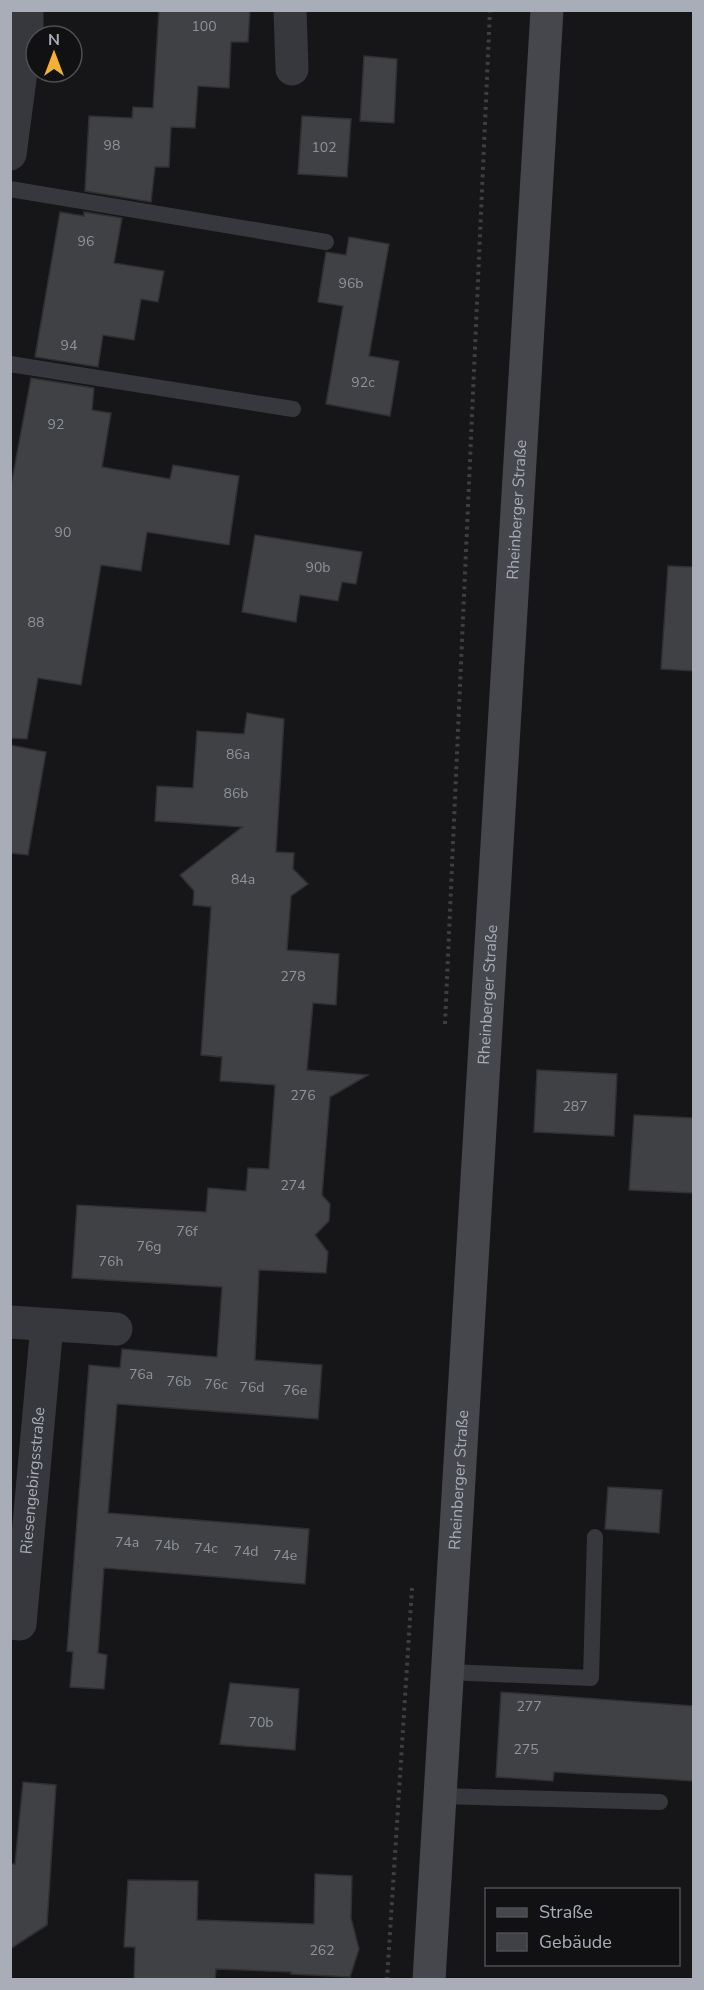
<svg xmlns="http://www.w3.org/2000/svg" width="704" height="1990" font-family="'Nunito Sans',sans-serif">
  <rect width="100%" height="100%" fill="#161618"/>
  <g fill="#404145" stroke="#303034" stroke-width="1.5">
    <polygon points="159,10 250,10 248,42 231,42 229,88 198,86 195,128 171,127 169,167 155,167 151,202 85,191 89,116 132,118 133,107 153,108"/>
    <polygon points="364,56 397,59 394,123 360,121"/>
    <polygon points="302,116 351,119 347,177 298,174"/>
    <polygon points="60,212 84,216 84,212 122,218 114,263 164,271 158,302 141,299 134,340 103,335 98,367 35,357"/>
    <polygon points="349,237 389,244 369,356 399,361 390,416 326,404 343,306 318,302 326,252 346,255"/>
    <polygon points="31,378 94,388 92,410 111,413 102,467 170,479 173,465 239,476 229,545 147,532 141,571 101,565 81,685 38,678 27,739 10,738 10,491"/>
    <polygon points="255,535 362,552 356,584 342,582 338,601 300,595 296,622 242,612"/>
    <polygon points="668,566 693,567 693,671 661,669"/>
    <polygon points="247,713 284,719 276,852 294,853 293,869 308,884 291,896 287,950 339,954 336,1005 313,1003 307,1070 368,1075 330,1097 322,1195 330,1204 329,1221 315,1235 328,1252 326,1273 259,1270 255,1360 322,1365 318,1419 117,1404 108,1513 309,1529 305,1584 104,1568 98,1653 107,1655 104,1689 70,1687 73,1652 67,1651 89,1365 120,1368 122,1349 217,1357 222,1287 72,1278 77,1205 206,1212 208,1188 246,1191 248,1168 269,1169 275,1085 220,1081 222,1057 201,1055 211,907 193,905 194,891 180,875 242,827 155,821 157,786 193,788 197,731 244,734"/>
    <polygon points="10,745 46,752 28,855 10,853"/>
    <polygon points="537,1070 617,1074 614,1136 534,1132"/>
    <polygon points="634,1115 693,1118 693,1193 629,1190"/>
    <polygon points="608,1487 662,1490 659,1533 605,1529"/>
    <polygon points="230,1683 299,1689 295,1750 220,1744"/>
    <polygon points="501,1692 693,1706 693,1781 554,1772 553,1781 496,1777"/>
    <polygon points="23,1782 56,1785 47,1925 10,1949 10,1864 15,1864"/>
    <polygon points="315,1874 352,1876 351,1918 359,1949 350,1977 291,1974 291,1972 216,1969 215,1980 134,1980 135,1947 124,1947 128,1880 198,1881 197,1920 314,1924"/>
  </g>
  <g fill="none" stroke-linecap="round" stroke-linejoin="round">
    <g stroke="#3d3f44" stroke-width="4" stroke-dasharray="3 4.5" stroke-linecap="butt">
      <polyline points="445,1024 490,10"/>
      <polyline points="387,1980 412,1588"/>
    </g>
    <g stroke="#37383d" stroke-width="16">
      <polyline points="10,189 326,242"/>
      <polyline points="10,364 293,409"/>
      <polyline points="447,1672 591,1678 595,1537"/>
      <polyline points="440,1796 660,1802"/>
    </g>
    <g stroke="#37383d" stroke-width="33">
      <polyline points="290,10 292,69"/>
      <polyline points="10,154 27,27 27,10"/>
      <polyline points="10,1322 116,1329"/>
      <path id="s1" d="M 10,1623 L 20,1624 L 47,1325"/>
    </g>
    <path stroke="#45474d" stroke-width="33" id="s2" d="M 429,1980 L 547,10"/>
  </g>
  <g text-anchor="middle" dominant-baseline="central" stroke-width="4.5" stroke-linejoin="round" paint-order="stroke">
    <g font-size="14" fill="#8e929b">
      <text x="204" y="26">100</text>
      <text x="112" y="145">98</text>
      <text x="324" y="147">102</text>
      <text x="86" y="241">96</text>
      <text x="351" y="283">96b</text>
      <text x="69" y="345">94</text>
      <text x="363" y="382">92c</text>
      <text x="56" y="424">92</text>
      <text x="63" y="532">90</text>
      <text x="318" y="567">90b</text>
      <text x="36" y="622">88</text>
      <text x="238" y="754">86a</text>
      <text x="236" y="793">86b</text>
      <text x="243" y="879">84a</text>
      <text x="293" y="976">278</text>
      <text x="303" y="1095">276</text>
      <text x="575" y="1106">287</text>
      <text x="293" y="1185">274</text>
      <text x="187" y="1231">76f</text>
      <text x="149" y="1246">76g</text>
      <text x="111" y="1261">76h</text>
      <text x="141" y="1374">76a</text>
      <text x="179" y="1381">76b</text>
      <text x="216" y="1384">76c</text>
      <text x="252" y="1387">76d</text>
      <text x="295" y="1390">76e</text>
      <text x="127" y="1542">74a</text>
      <text x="167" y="1545">74b</text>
      <text x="206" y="1548">74c</text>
      <text x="246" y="1551">74d</text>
      <text x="285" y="1555">74e</text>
      <text x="529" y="1706">277</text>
      <text x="261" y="1722">70b</text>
      <text x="526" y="1749">275</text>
      <text x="322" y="1950">262</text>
    </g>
    <g font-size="16" fill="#a8adb8" stroke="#111113">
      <text stroke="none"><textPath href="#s2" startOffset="1473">Rheinberger Straße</textPath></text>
      <text stroke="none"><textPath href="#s2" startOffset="987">Rheinberger Straße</textPath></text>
      <text stroke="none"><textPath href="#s1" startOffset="154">Riesengebirgsstraße</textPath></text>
      <text stroke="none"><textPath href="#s2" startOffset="501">Rheinberger Straße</textPath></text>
    </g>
  </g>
  <rect width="704" height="1990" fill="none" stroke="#a8adb8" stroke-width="24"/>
  <rect x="485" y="1888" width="195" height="78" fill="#111113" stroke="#4d4f55" stroke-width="1.5"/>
  <rect x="497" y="1908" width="30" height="9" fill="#45474d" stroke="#4d4f55" stroke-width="1.5"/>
  <text x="539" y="1918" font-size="18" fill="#a8adb8">Straße</text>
  <rect x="497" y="1933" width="30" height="18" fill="#404145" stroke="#4d4f55" stroke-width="1.5"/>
  <text x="539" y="1948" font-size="18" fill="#a8adb8">Gebäude</text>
  <g transform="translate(54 54)"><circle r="28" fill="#111113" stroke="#4d4f55" stroke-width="1.5"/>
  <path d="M0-4.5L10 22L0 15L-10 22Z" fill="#f2b134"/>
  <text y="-9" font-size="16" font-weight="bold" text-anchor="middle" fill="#a8adb8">N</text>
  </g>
</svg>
